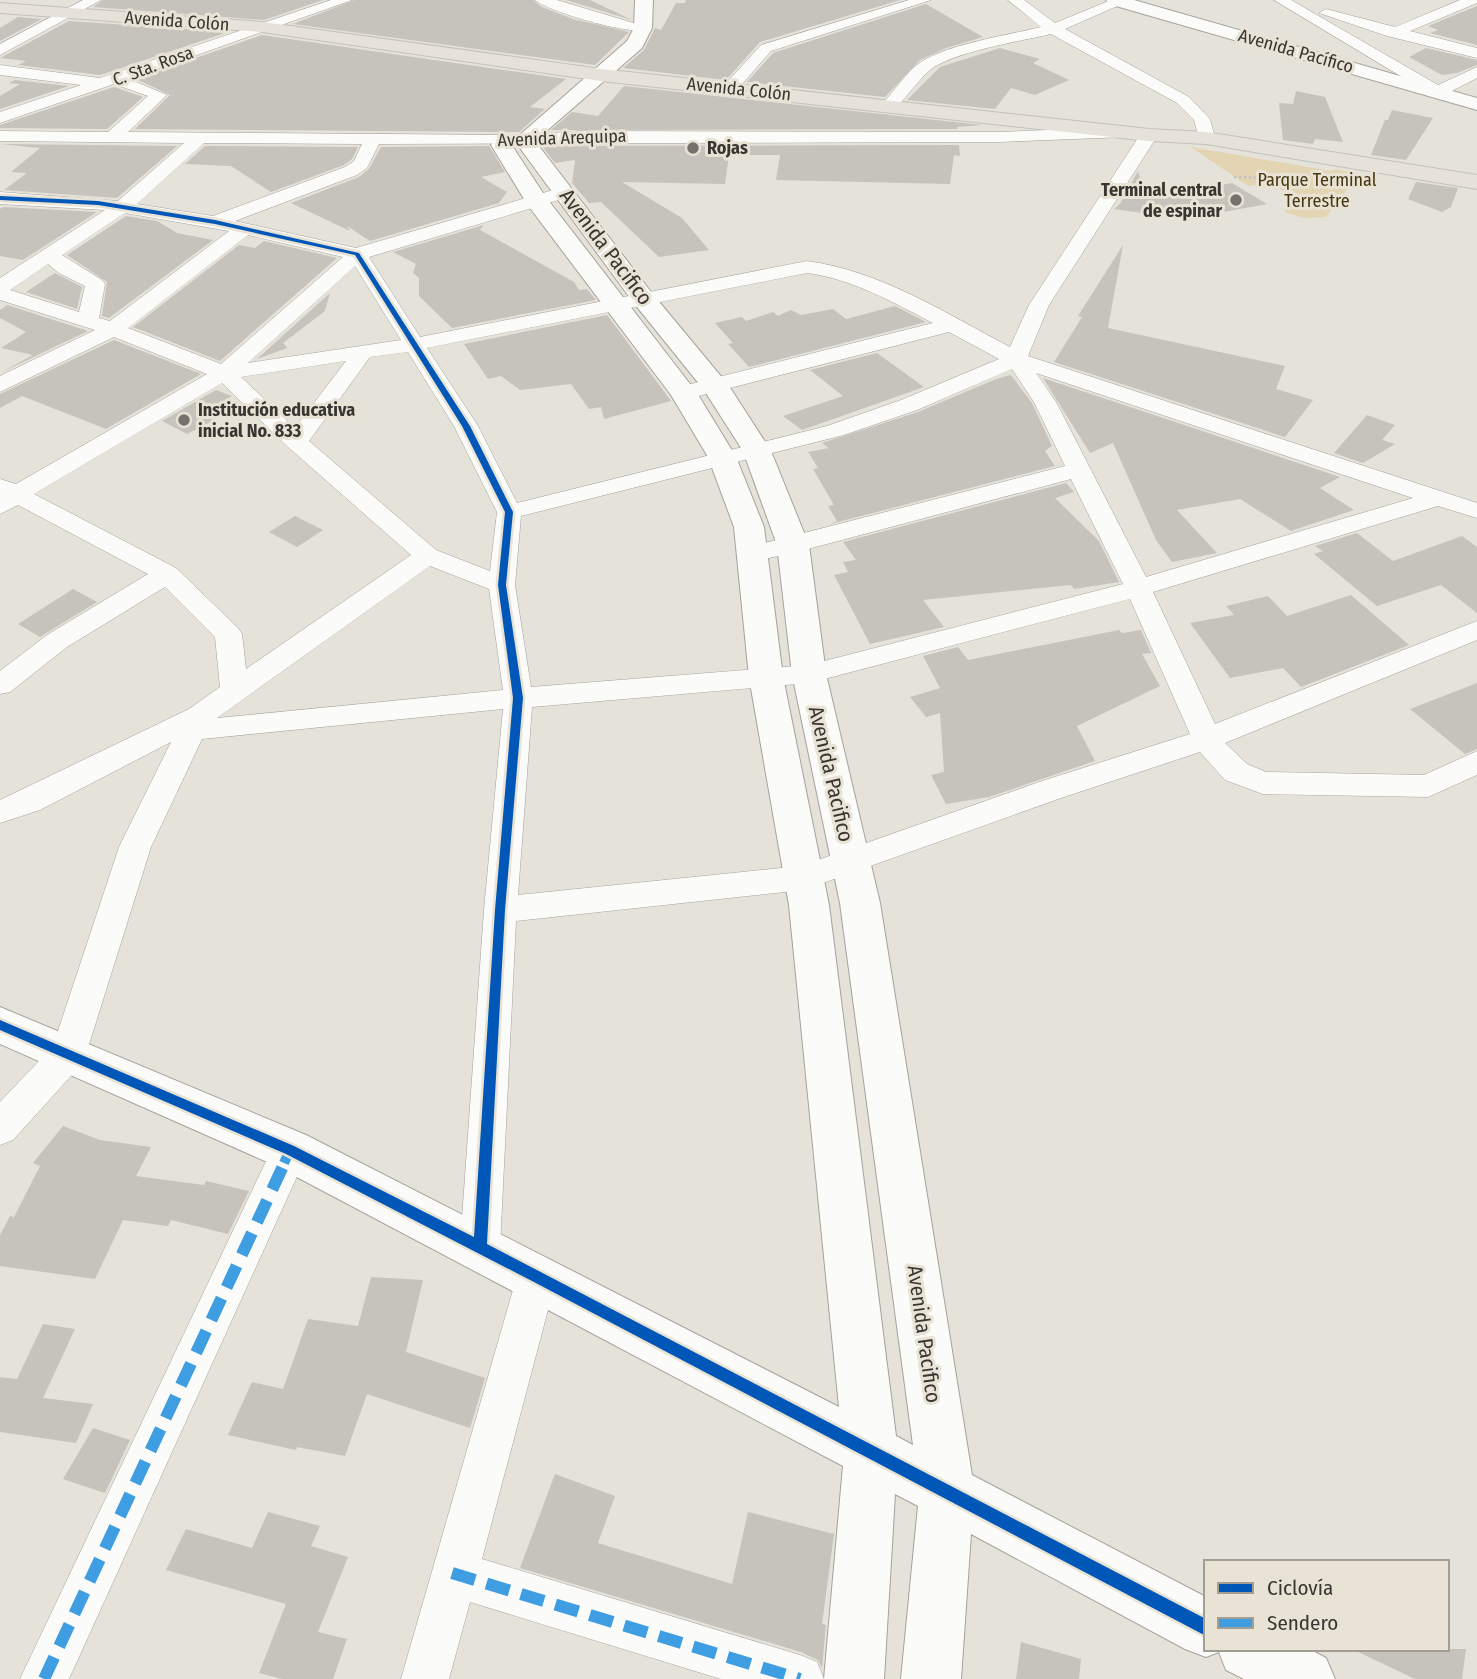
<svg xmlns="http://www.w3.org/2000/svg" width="1477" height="1679" font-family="'Fira Sans Condensed',sans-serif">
  <rect width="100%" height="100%" fill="#e5e2da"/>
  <polygon fill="#e3d4b4" points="1191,147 1331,171 1336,169 1354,173 1356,178 1326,217 1304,218 1285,212 1286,206 1292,205 1296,199 1286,196 1285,191 1264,184 1248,186"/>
  <g fill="#c5c3bc">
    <polygon points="103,0 323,0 264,20 93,7"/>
    <polygon points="354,0 533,0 542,7 573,19 629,32 595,65 293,24"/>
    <polygon points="566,0 590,0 632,20"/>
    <polygon points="686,0 900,0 760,42 726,80 623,68 644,50 655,28 661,30 676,3 685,3"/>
    <polygon points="926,4 983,37 946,48 920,60 885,97 747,82 773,53"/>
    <polygon points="1477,6 1477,45 1430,33 1438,30 1428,26"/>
    <polygon points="18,17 42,19 0,41 0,28"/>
    <polygon points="69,21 228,32 100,75 18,65 26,61 0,58"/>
    <polygon points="262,35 566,79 530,107 545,109 519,132 135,129 170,95 136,79"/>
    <polygon points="1000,48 1040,59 1033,63 1069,80 1035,95 1011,88 995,109 907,100 940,67"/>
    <polygon points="1426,48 1477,60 1477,65 1457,73 1442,75 1409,57"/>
    <polygon points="15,80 69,86 0,109 0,96 20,84 9,83"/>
    <polygon points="624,86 982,125 957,127 957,129 551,130 572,112 598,116"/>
    <polygon points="114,87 143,97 107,129 0,128 0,125"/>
    <polygon points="1296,91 1325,97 1343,142 1315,139 1313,144 1283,140 1279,103 1293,104"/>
    <polygon points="1392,110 1433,118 1406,160 1371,155 1385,120 1388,120"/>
    <polygon points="0,144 177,146 117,198 4,190 27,173 11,172 40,148"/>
    <polygon points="959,145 960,156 954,155 950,184 776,180 780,155 729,155 725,184 622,182 682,218 709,250 659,257 601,202 589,203 572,183 575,160 555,163 542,146"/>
    <polygon points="205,146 358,147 352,159 344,165 271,192 231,166 185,164"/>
    <polygon points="489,146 505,172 481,177 507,192 499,203 370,241 347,226 350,231 291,203 359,177 369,169 381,147"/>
    <polygon points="1138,171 1147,199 1232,183 1267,204 1185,219 1114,209 1120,204"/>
    <polygon points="1416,182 1458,188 1451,207 1442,212 1408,199"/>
    <polygon points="3,207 97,212 23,260 0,256 0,209"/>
    <polygon points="126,216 157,221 177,233 213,240 109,318 102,316 107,282 67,255"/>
    <polygon points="484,225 480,230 574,282 579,290 587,289 596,300 452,328 419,296 419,278 413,273 416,264 393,252"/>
    <polygon points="264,241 337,258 220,361 133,327 239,245 255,248"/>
    <polygon points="1123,245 1108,328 1285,366 1276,389 1313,400 1285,437 1054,362 1082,317 1078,316"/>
    <polygon points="55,273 82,287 77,309 26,292"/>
    <polygon points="330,293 325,311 283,343 287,348 257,359"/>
    <polygon points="7,305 88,331 0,373 33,355 1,348 26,332 0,318 0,310"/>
    <polygon points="895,306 926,322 749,367 728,344 733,343 715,323 742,317 746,321 773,312 778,316 791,310 801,315 833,309 846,319"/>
    <polygon points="607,315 671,401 604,419 601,407 589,409 571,384 520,390 501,376 488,379 464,344"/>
    <polygon points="114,340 201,374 106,429 22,396 0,408 0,394"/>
    <polygon points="877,353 924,387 802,430 783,416 843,396 810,370"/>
    <polygon points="1011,375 1032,403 1052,446 1045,451 1055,466 830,524 837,521 828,506 834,505 813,469 818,468 808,452 829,448 822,443 918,412 996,379"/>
    <polygon points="1043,378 1340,477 1320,488 1354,510 1291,531 1240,499 1177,510 1217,553 1172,562 1156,540 1113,443 1090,453"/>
    <polygon points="216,390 232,396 213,408 226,414 187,434 162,421"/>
    <polygon points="1367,415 1395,425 1382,440 1395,444 1363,463 1334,453"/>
    <polygon points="1066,483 1074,492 1055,498 1099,541 1119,582 1074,589 1071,585 923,600 944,627 870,644 834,575 848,572 843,562 856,560 843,542"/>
    <polygon points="295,516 323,530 297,547 269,532"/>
    <polygon points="1357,533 1393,561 1462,536 1477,547 1477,613 1441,585 1377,606 1314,554 1323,551 1315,546"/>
    <polygon points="73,589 97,602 40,637 18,624"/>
    <polygon points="1351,595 1409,645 1301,687 1283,668 1230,678 1190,623 1234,615 1226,606 1268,596 1287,616"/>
    <polygon points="1119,630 1122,633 1141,630 1151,653 1142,654 1160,686 1077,726 1095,761 989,797 946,804 931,775 944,772 940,713 926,717 910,697 940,688 923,656 958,647 968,660"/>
    <polygon points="1477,683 1477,749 1465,754 1410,709"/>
    <polygon points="63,1126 100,1140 151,1147 136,1176 204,1185 206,1181 249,1191 228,1234 171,1220 168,1226 123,1220 95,1279 0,1266 0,1235 10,1216 14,1217 40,1166 33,1163"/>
    <polygon points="371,1277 423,1280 406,1352 485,1378 470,1428 367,1394 345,1456 297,1447 296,1450 228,1435 252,1382 283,1389 308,1319 358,1326"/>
    <polygon points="43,1324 75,1329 43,1398 93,1404 76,1443 0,1432 0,1377 17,1379"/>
    <polygon points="93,1428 130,1440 105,1493 63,1479"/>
    <polygon points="555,1474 615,1496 598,1543 732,1584 748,1512 834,1534 822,1624 826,1625 822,1668 818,1660 801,1652 520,1568"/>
    <polygon points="268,1512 320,1526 311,1546 348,1557 318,1632 347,1639 333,1679 282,1679 259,1673 286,1604 166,1570 186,1529 252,1548"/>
    <polygon points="1021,1642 1081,1659 1079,1679 1016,1679"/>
    <polygon points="1352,1649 1466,1649 1462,1679 1415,1679"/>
  </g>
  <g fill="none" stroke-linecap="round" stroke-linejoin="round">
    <defs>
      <g id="street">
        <polygon points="83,0 101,0 0,55 0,44"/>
        <path d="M 331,0 L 352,0 L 129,79 L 167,95 L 128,132 L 524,135 L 578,131 L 999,132 L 1125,127 L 1134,132 L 1125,137 L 999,142 L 379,144 L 367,168 L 357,175 L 235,221 L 356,248 L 560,188 L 572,188 L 575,192 L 572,196 L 369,257 L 420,337 L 807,261 C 881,271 945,313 1010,347 L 1029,305 L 1140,135 L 1143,131 L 1155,131 L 1158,135 L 1049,305 L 1028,356 L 1477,503 L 1477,518 L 1438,506 L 1153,592 L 1215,724 L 1477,621 L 1477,640 L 1225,743 L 1247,764 L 1266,772 L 1424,775 L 1477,751 L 1477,775 L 1428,797 L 1263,794 L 1225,780 L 1200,752 L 1064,797 L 803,890 L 516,921 L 500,1247 L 494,1260 L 480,1266 L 466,1260 L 460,1247 L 484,910 L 503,709 L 202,739 L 151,847 L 86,1054 L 81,1065 L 13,1140 L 0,1145 L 0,1102 L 53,1046 L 119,847 L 171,742 L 40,810 L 0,823 L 0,800 L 189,709 L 220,687 L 215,637 L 165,587 L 67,647 L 10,692 L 0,694 L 0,671 L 47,635 L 148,574 L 18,505 L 0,514 L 0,479 L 16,484 L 207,374 L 114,337 L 0,392 L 0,376 L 95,330 L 0,300 L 0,278 L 105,210 L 0,204 L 0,192 L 118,201 L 184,143 L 0,141 L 0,131 L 108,132 L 148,96 L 114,84 L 0,123 L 0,112 L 81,85 L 0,75 L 0,65 L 100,78 ZM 204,143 L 362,144 L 354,161 L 345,167 L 213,216 L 137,204 ZM 125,213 L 229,231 L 110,321 L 99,318 L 105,284 L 102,280 L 62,255 ZM 248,235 L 343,257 L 221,364 L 128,328 ZM 48,264 L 59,273 L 85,286 L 79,312 L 10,290 ZM 355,266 L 401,340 L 248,363 ZM 807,273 C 853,279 892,302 933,323 L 675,388 L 672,393 L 675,398 L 683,400 L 949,332 L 999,359 L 901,400 L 827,426 L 517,503 L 478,426 L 427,348 ZM 408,352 L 454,426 L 497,512 L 490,571 L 436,550 L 309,441 L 370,357 ZM 346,361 L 295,428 L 241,377 ZM 1012,369 L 1034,402 L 1065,466 L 745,548 L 741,553 L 745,558 L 754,561 L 793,553 L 1071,479 L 1123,584 L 809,665 L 531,687 L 515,585 L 521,516 L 844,435 L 917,410 ZM 1036,373 L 1413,498 L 1146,577 L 1056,402 ZM 222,383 L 288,447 L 411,555 L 246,669 L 242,634 L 238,628 L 176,568 L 34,494 ZM 430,566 L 489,589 L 503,690 L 217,718 ZM 1130,599 L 1190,734 L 1042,781 L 801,866 L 518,895 L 532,707 L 809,683 Z"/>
        <path d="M 535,0 L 557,0 L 650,28 C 639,39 547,11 535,0 Z"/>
        <polygon points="909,0 931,0 771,51 736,91 730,93 722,88 761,45"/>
        <path d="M 1008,0 L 1024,0 L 1055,23 L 1111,0 L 1131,0 L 1065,29 L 1189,97 L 1210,119 L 1215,138 L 1212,142 L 1200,142 L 1194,120 L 1177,103 L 1051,34 C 1022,41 950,52 929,71 C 917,82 907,96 896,108 L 884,108 L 884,102 C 896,89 907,71 921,62 C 948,44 1009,35 1041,27 Z"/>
        <polygon points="1274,0 1291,0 1438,85 1477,67 1477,78 1444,95 1432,95"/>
        <polygon points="1460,0 1477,0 1477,3 1410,31 1477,48 1477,58 1387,36 1319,13 1326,9 1395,27"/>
        <polygon points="290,1133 303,1138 309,1150 69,1679 20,1679 277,1138"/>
        <polygon points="537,1257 551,1262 557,1276 482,1559 800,1655 817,1662 824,1679 721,1679 470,1602 449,1679 401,1679 517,1276 523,1262"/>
      </g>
      <g id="secondary">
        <polygon points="635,0 653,0 652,28 642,48 535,141 651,292 729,386 771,451 809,545 826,674 880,903 972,1475 1206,1597 1206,1649 1309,1649 1326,1658 1335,1679 1244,1679 1226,1670 1219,1652 1206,1657 1185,1649 971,1534 961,1679 901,1679 918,1506 895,1494 884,1679 824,1679 843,1466 274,1165 0,1044 0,1007 306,1135 839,1407 789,905 749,677 734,527 708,457 671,395 527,204 491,145 495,141 509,141 545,196 697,393 736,457 764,527 783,677 829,905 896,1436 913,1445 840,903 792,674 777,545 743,451 704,390 633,302 514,140 627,41 634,28"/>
        <polygon points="1106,0 1134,0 1477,98 1477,110 1109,4"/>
      </g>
      <polygon id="primary" points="0,3 262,22 601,69 1149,129 1206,132 1477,175 1477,189 1206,144 1149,141 601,81 262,32 0,13"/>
    </defs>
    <use href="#street" stroke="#a5a29c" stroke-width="1"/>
    <use href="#secondary" stroke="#a5a29c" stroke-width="2"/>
    <use href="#primary" stroke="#c2c1bd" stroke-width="2"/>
    <polyline stroke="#c3c3c1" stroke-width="2.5" stroke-dasharray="2.5 2.5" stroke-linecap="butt" points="1234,177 1309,179"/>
    <use href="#street" fill="#fbfbf9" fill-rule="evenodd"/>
    <use href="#secondary" fill="#fbfbf9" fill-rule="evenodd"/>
    <use href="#primary" fill="#e6e2d9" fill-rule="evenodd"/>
    <polyline stroke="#3e9ee1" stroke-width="10" stroke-dasharray="18 10" stroke-linecap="butt" points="284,1163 290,1150"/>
    <g stroke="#3e9ee1" stroke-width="12" stroke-dasharray="24 12" stroke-linecap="butt">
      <polyline points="452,1573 800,1679"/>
      <polyline points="44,1679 285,1162"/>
    </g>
    <defs>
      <polygon id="cycleway" points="0,196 98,201 215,220 359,253 470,426 513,512 506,585 523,698 505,910 487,1244 1206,1619 1206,1636 532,1281 286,1154 0,1030 0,1020 294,1146 474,1237 495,910 513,698 498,585 505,512 462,426 355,255 215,224 98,205 0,200"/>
    </defs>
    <use href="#cycleway" stroke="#e9e3d6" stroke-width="5"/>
    <use href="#cycleway" fill="#0057b8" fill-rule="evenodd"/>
  </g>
  <g fill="#75726c" stroke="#e9e3d6" stroke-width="2.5">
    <circle cx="693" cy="148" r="7"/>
    <circle cx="1236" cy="200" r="7"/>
    <circle cx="184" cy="420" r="7"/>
  </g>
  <g text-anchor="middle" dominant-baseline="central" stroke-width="6" stroke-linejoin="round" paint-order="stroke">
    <g font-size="18" fill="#383631" stroke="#e9e3d6">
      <text transform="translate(177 21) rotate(4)">Avenida Colón</text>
      <text transform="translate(1296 51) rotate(16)">Avenida Pacífico</text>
      <text transform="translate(153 66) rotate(-20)">C. Sta. Rosa</text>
      <text transform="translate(739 89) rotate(6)">Avenida Colón</text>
      <text transform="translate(562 138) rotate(-2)">Avenida Arequipa</text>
    </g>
    <g font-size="18" font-weight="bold" fill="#383631" stroke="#e9e3d6" text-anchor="start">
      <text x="707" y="148">Rojas</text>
      <text x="1222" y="190" text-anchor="end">Terminal central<tspan x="1222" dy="21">de espinar</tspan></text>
      <text x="198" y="410">Institución educativa<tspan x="198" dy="21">inicial No. 833</tspan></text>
    </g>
    <g font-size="18" fill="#473711" stroke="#e9e3d6">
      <text x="1317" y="180">Parque Terminal<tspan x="1317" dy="21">Terrestre</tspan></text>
    </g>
    <g font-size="21" fill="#383631" stroke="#e9e3d6">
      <text transform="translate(606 247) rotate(53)">Avenida Pacifico</text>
      <text transform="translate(831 774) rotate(77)">Avenida Pacifico</text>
      <text transform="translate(924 1334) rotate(82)">Avenida Pacifico</text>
    </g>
  </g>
  <rect x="1204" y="1560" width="245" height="91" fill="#e9e3d6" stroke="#a29e94" stroke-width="2"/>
  <rect x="1218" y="1583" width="35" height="10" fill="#0057b8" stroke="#a29e94" stroke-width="2"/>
  <text x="1267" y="1595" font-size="21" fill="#383631">Ciclovía</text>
  <rect x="1218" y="1618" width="35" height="10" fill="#3e9ee1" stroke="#a29e94" stroke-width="2"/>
  <text x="1267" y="1630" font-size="21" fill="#383631">Sendero</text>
</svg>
